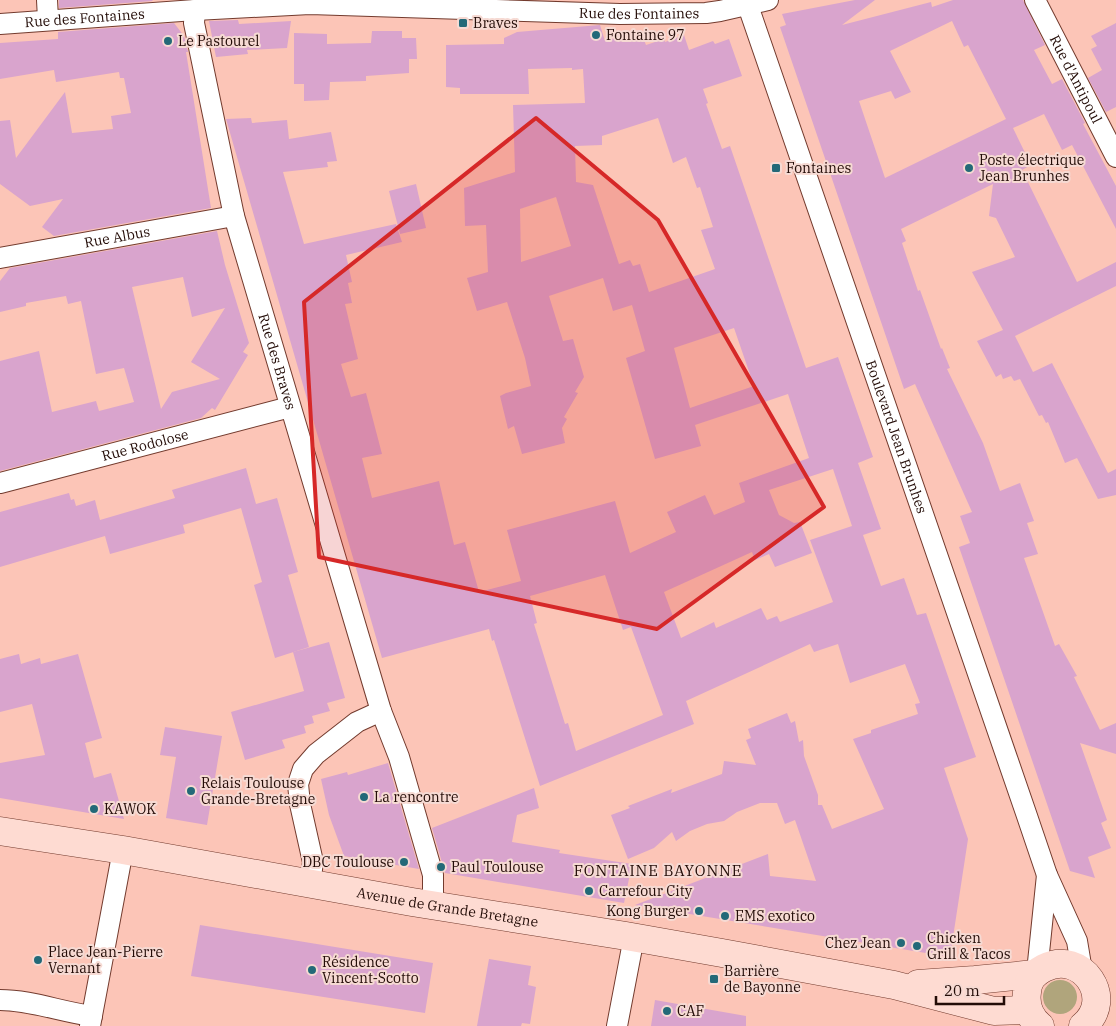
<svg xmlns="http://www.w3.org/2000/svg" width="1116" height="1026" font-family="'IBM Plex Serif',serif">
  <rect width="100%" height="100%" fill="#fcc5b7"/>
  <circle fill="#b0a57c" cx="1060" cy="997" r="17"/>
  <g fill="#d9a4cd" fill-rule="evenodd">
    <polygon points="59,0 152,0 153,1 59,8"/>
    <path d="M 855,0 L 875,0 L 842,25 L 931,2 L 932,7 L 953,0 L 1023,0 L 1045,45 L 1034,50 L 1052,84 L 1062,79 L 1085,123 L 1083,124 L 1116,186 L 1116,229 L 1072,145 L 1062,150 L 1044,114 L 1013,128 L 1031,165 L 1022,170 L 1077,282 L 1116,262 L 1116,286 L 1015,336 L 1033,372 L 1052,363 L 1108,473 L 1116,469 L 1116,495 L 1098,499 L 1077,458 L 1065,463 L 1048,422 L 1046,423 L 1042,415 L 1039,416 L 1020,379 L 1014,381 L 1011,376 L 1003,379 L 1001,374 L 996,377 L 977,341 L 1003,330 L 972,272 L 1015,257 L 996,218 L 989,216 L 993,184 L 901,229 L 906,241 L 902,243 L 918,291 L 920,290 L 941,349 L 942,348 L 950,368 L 947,369 L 983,443 L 1000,491 L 1020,483 L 1034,521 L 1027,523 L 1038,554 L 1024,558 L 1055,646 L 1059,644 L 1077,676 L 1074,677 L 1100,730 L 1116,723 L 1116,754 L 1080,743 L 1107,820 L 1101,823 L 1111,848 L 1088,857 L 1095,878 L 1070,871 L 959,547 L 970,543 L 960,516 L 972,512 L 915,384 L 904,389 L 780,27 L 786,25 L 782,14 ZM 952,21 L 964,47 L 968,45 L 1006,119 L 885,178 L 859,101 L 891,91 L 895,99 L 911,92 L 890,51 Z"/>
    <polygon points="238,20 239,24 291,21 287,48 247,50 248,54 216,57 209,21"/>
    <polygon points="174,23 184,36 188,52 186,52 211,208 54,236 42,227 63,199 30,206 0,184 0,121 10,120 16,158 65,92 72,133 113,129 111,116 131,113 124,78 120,78 119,72 56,82 54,70 0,79 0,43 58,39 58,32"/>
    <polygon points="1116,23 1116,107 1106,112 1088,78 1102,70 1091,49 1097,46 1091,36"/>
    <path d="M 600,25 L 605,41 L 640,30 L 646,45 L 664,39 L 665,42 L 684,35 L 689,50 L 713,41 L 715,44 L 729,39 L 742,76 L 703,89 L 708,103 L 706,104 L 722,149 L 730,146 L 806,368 L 838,357 L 873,457 L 858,463 L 881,529 L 863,535 L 881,586 L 904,578 L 917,615 L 926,613 L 976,757 L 944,768 L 968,839 L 950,957 L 635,905 L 768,854 L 770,876 L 816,881 L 795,820 L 785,824 L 777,803 L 760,803 L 737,812 L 724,821 L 707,824 L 690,831 L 676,841 L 672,832 L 654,848 L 628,859 L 611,815 L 630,808 L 628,806 L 672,789 L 671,793 L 722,774 L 724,761 L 756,765 L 746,740 L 751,738 L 748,729 L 787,713 L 791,723 L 795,721 L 799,742 L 803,740 L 804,756 L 818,795 L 818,805 L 822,805 L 832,829 L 884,809 L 853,739 L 871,733 L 871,730 L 918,714 L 915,704 L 920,703 L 905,664 L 850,683 L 838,644 L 814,652 L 810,644 L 686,701 L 694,724 L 540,786 L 494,640 L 492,641 L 489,629 L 382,658 L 226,119 L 251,118 L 252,123 L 287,120 L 289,139 L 331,132 L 337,161 L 327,162 L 328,167 L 283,172 L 304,244 L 396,224 L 402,242 L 346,255 L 352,282 L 348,283 L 352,303 L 345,304 L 358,359 L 341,364 L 351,397 L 366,393 L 382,454 L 362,458 L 372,498 L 439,481 L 454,545 L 465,542 L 479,592 L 521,581 L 507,530 L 615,501 L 630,553 L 676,532 L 667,512 L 705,495 L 714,515 L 745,502 L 739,483 L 809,458 L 788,394 L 695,425 L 701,446 L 655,459 L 626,358 L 645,351 L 632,305 L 613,311 L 603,278 L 549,296 L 563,341 L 573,339 L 584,377 L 575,392 L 578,393 L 564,417 L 567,419 L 562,428 L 565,443 L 522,454 L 514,426 L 508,429 L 500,396 L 506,393 L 531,386 L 525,358 L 507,302 L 477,311 L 467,278 L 488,272 L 486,225 L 465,226 L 464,188 L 515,172 L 513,105 L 585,103 L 583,69 L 572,70 L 572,68 L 528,69 L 529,94 L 460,94 L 460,88 L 446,87 L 446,45 L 504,44 L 504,38 L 517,32 ZM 658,118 L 673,163 L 686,157 L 697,188 L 700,187 L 713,227 L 701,230 L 715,269 L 649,292 L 640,264 L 633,266 L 630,260 L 619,264 L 593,185 L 576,182 L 575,146 L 602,145 L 602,136 ZM 556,197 L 571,246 L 521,262 L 520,209 ZM 734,328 L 754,386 L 690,408 L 674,348 ZM 833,469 L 852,526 L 810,540 L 833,602 L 780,622 L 777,616 L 767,620 L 761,608 L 716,628 L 714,622 L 681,638 L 664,592 L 752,552 L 755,560 L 769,554 L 775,567 L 812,553 L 800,522 L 794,523 L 779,515 L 769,490 ZM 605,575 L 623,630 L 631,627 L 663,715 L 576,751 L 568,723 L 565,724 L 534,624 L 537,623 L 530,596 Z"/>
    <polygon points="372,31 402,31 402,38 416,38 417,59 409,59 409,73 366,76 366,81 330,82 329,100 304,101 304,84 294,84 294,33 327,34 327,44 371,43"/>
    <polygon points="416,184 426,228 400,234 389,191"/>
    <path d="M 217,231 L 225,265 L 249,343 L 243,352 L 248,355 L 215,410 L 212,408 L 201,418 L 0,471 L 0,361 L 39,351 L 52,412 L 96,401 L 99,411 L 134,402 L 124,368 L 96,374 L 81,301 L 68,304 L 66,296 L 26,303 L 26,306 L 0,312 L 0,281 L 10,268 ZM 183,277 L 192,317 L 225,308 L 191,362 L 220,379 L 172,392 L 161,409 L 132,287 Z"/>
    <polygon points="246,468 256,504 277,498 298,572 288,575 309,647 275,658 254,585 262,582 241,508 183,525 185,533 110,554 105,536 0,567 0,512 69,493 71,500 74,499 76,506 95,500 100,520 175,498 172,490"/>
    <polygon points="329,642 345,698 327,703 330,711 312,716 314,723 304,726 306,733 282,740 285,748 245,760 231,712 304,691 293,652"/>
    <polygon points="19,654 21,664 40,658 41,664 78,654 102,738 85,743 94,778 111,773 124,819 0,798 0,763 45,755 32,704 0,712 0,659"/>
    <polygon points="165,727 222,736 207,825 166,818 176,757 160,755"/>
    <polygon points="388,763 419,869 344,856 329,815 321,779 347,772 348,775"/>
    <polygon points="534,788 539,808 517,815 512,842 560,850 559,853 632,864 624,903 445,873 432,828"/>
    <polygon points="200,925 433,963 425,1013 191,976"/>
    <polygon points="489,959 531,966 528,985 536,987 530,1024 522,1023 521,1026 477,1026"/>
    <polygon points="655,1000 746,1016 746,1026 651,1026"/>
  </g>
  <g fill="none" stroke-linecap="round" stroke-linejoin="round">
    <defs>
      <g id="street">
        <polyline points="47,0 48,19"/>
        <path id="s1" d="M 746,0 L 1027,816 L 1047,875 L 1077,941 L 1082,971"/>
        <path id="s2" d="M 1035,0 L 1116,157"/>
        <path id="s3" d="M 195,10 L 194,23 L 234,216 L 381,711 L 399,757 L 433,875 L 433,906"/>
        <path id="s4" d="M 0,24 L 195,10 L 310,4 L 620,14 L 706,13 L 720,11 L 768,0"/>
        <path id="s5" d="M 0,258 L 234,216"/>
        <path id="s6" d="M 0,483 L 290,407"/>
        <polyline points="310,884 313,862 300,804 298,784 303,769 316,754 357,722 381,711"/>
        <polyline points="1037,972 1047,875"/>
        <path d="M 0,1000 C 31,1000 61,1012 92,1016"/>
        <polyline points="90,1026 123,850"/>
        <polyline points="617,1026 634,937"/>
      </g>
      <g id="secondary">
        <path id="s7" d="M 0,831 L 123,850 L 412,902 L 626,936 L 722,953 L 894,985 L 994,1011 L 1028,1010"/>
        <polyline points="918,984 975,980 1035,974"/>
        <path d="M 1040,1026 C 1029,1017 1025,1006 1027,992 C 1028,980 1033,974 1044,968 C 1082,949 1116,999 1083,1026"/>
      </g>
    </defs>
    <use href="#street" stroke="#733b2e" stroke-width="22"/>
    <use href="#secondary" stroke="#733b2e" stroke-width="29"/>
    <use href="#street" stroke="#fff" stroke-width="20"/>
    <use href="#secondary" stroke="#fedbd2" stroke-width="28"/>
  </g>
  <path fill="#d62828" fill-opacity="0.2" stroke="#d62828" stroke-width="4" stroke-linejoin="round" d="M 536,118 L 658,220 L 824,507 L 657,629 L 319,557 L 304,302 Z"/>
  <g fill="#236978" stroke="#f6dad3" stroke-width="2">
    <rect x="458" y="18" width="10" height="10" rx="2.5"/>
    <circle cx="596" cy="35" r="5"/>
    <circle cx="168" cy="41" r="5"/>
    <rect x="771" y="163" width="10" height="10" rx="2.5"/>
    <circle cx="969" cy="168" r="5"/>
    <circle cx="191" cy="791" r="5"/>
    <circle cx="364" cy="797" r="5"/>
    <circle cx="94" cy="809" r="5"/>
    <circle cx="404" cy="862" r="5"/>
    <circle cx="441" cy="867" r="5"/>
    <circle cx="589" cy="891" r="5"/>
    <circle cx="699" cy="911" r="5"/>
    <circle cx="725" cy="916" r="5"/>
    <circle cx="901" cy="943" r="5"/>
    <circle cx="917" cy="946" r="5"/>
    <circle cx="38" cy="960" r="5"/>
    <circle cx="312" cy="970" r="5"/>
    <rect x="709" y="974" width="10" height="10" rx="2.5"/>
    <circle cx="667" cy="1011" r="5"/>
  </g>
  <g text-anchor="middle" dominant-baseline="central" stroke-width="4" stroke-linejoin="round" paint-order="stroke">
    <g font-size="14" fill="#230c07" stroke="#f6dad3">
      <text stroke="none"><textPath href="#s4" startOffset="640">Rue des Fontaines</textPath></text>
      <text stroke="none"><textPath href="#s4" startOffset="85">Rue des Fontaines</textPath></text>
      <text stroke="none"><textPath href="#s2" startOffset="89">Rue d'Antipoul</textPath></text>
      <text stroke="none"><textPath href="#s5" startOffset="119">Rue Albus</textPath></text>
      <text stroke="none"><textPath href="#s3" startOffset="362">Rue des Braves</textPath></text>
      <text stroke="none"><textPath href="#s1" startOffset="462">Boulevard Jean Brunhes</textPath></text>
      <text stroke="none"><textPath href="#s6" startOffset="150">Rue Rodolose</textPath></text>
      <text stroke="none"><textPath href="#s7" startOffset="454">Avenue de Grande Bretagne</textPath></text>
    </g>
    <g font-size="14" fill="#230c07" stroke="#f6dad3" text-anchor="start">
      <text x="473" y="23">Braves</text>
      <text x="606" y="35">Fontaine 97</text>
      <text x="178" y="41">Le Pastourel</text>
      <text x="979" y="160">Poste électrique<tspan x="979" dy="16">Jean Brunhes</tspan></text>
      <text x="786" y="168">Fontaines</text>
      <text x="201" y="783">Relais Toulouse<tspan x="201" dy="16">Grande-Bretagne</tspan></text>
      <text x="374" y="797">La rencontre</text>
      <text x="104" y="809">KAWOK</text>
      <text x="394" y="862" text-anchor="end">DBC Toulouse</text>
      <text x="451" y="867">Paul Toulouse</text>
      <text x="599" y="891">Carrefour City</text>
      <text x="689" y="911" text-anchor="end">Kong Burger</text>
      <text x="735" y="916">EMS exotico</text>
      <text x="927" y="938">Chicken<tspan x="927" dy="16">Grill &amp; Tacos</tspan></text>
      <text x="891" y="943" text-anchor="end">Chez Jean</text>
      <text x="48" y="952">Place Jean-Pierre<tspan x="48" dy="16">Vernant</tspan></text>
      <text x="322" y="962">Résidence<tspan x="322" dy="16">Vincent-Scotto</tspan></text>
      <text x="724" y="971">Barrière<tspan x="724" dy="16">de Bayonne</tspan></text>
      <text x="677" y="1011">CAF</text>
    </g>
    <g font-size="15" letter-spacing="1" fill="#230c07" stroke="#f6dad3">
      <text x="658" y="870">FONTAINE BAYONNE</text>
    </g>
  </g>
  <path d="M936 996v8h68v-8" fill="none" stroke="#230c07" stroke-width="2.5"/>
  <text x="944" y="996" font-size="15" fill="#230c07" stroke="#f6dad3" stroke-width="4" paint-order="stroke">20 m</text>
</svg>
